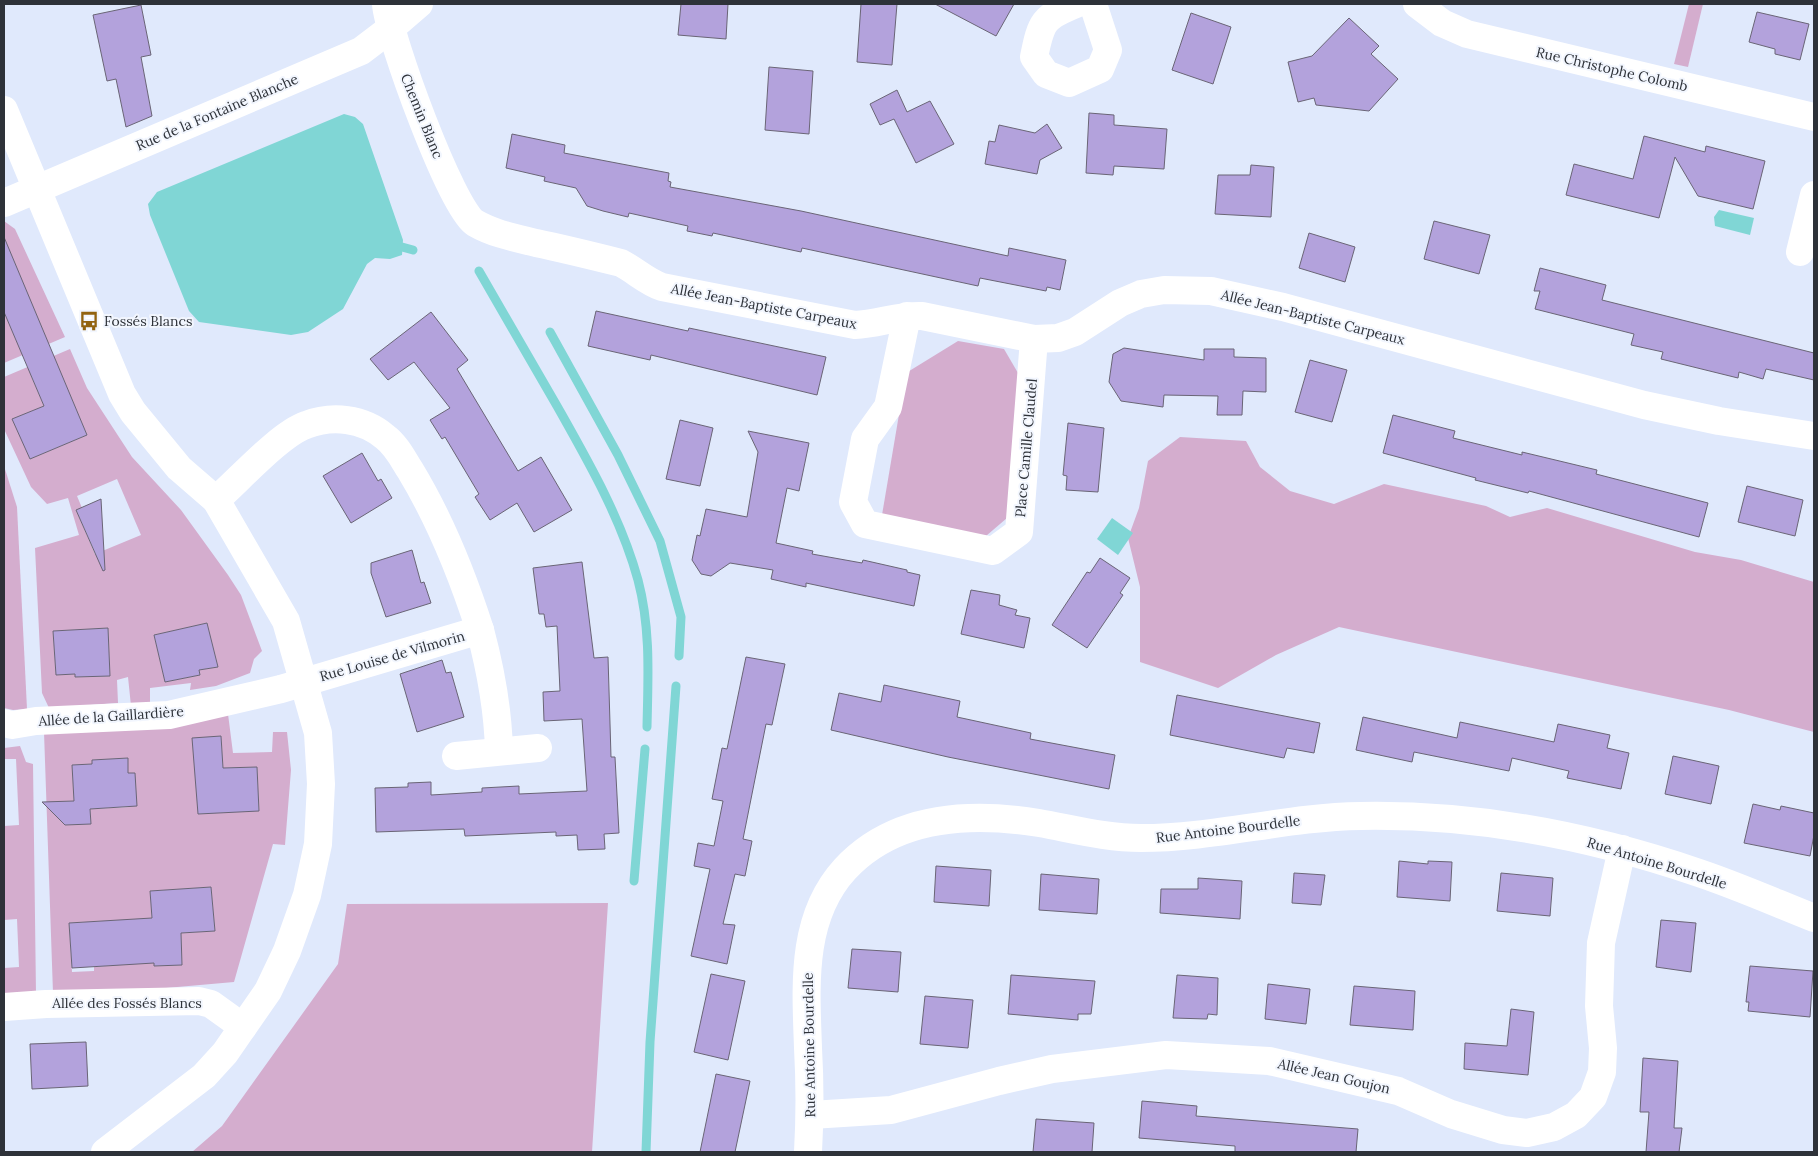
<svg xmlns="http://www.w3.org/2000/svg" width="1818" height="1156" font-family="Lora,serif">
  <rect width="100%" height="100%" fill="#e0e9fc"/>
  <g fill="#d4adce" fill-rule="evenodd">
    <polygon points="1689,4 1703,4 1688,67 1674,64"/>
    <polygon points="4,221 15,229 65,337 4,363 4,312 16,340 12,258 4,261"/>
    <polygon points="958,341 1004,349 1021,378 1007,518 986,536 882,515 906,373"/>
    <path d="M 70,349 L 87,388 L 132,457 L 181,510 L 228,575 L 241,595 L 262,651 L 254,659 L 250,673 L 216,686 L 190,690 L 191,683 L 150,688 L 150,704 L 131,706 L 128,677 L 117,680 L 118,703 L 49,708 L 42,693 L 35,548 L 79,535 L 68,498 L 47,504 L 31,487 L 4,429 L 4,377 ZM 57,365 L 87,435 L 30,459 L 13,419 L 44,406 L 31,376 ZM 117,479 L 141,535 L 95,554 L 76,510 L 82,508 L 77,496 ZM 207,623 L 218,667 L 199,670 L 200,675 L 165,682 L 154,635 ZM 108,628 L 110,676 L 75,677 L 75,674 L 56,675 L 53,631 Z"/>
    <polygon points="1180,437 1246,441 1260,467 1290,491 1334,504 1384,484 1486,506 1510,517 1547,508 1695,552 1741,560 1814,582 1814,732 1729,710 1339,627 1276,655 1218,688 1140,662 1140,587 1128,538 1139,508 1148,461"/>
    <polygon points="4,466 17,507 27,709 13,710 4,708"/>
    <path d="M 228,714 L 233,753 L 272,752 L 273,732 L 287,732 L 291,770 L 285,845 L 273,844 L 234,982 L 109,993 L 53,993 L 44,732 ZM 221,736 L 223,768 L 257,767 L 259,810 L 198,814 ZM 127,758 L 130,807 L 90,809 L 91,824 L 65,825 L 62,822 L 61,802 L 74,801 L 72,765 L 92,764 L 92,760 ZM 211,887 L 215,931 L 181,933 L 182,965 L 155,966 L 150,891 ZM 125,920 L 128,964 L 94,967 L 94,971 L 72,972 L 69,923 Z"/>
    <polygon points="20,746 26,762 33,764 36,994 4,995 4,968 19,967 17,919 4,920 4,826 19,825 16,759 4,759 4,748"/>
    <polygon points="608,903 592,1152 192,1152 222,1126 338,964 347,904"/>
  </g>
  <g fill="#80d6d5">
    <polygon points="344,114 355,117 363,124 403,240 402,255 390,259 375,258 367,264 343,309 308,332 291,335 199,322 189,311 150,215 148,204 157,192"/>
    <polygon points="1719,210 1754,218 1750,235 1715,226 1714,217"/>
    <polygon points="1112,518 1133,533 1118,555 1097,539"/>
  </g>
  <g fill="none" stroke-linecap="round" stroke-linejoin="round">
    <g stroke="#80d6d5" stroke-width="9">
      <polyline points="402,247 413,250"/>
      <path d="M 479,271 C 505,316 531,361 557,406 C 588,461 621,518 638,580 C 651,629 648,678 647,727"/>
      <polyline points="550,332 618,455 660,541 681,617 679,656"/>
      <polyline points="634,881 645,749"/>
      <polyline points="646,1152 650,1042 676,686"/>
    </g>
  </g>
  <g fill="#b3a2dc" stroke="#6a6576">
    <polygon points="681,4 728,4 726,39 678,35"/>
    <polygon points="861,4 897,4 892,65 857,62"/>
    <polygon points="935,4 1014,4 996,36"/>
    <polygon points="141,5 151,55 141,57 152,116 126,127 116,79 107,81 93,15"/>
    <polygon points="1757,12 1809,24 1800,60 1775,54 1775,49 1749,42"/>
    <polygon points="1191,13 1231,27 1213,84 1172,70"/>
    <polygon points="1349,18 1379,46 1371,54 1398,79 1369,111 1316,105 1314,98 1298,102 1288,62 1312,56"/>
    <polygon points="769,67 813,71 809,134 765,130"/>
    <polygon points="897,90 907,112 930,101 954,144 916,163 894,119 880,125 870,104"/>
    <polygon points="1089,113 1114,115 1114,125 1167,129 1164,169 1114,166 1113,175 1086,173"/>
    <polygon points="1047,124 1062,148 1040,160 1037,174 985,164 989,141 995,142 999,125 1035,133"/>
    <polygon points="512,134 565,145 564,153 669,173 668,181 671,182 670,187 801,211 1008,256 1009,248 1066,260 1060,290 1047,287 1046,291 980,278 978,286 802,248 801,252 713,233 712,236 687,231 688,226 629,213 628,217 603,211 587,206 576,188 544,181 545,177 506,168"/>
    <polygon points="1644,136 1705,152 1706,146 1765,161 1753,209 1698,196 1675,157 1659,218 1566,195 1574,164 1633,179"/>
    <polygon points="1251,165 1274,167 1271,217 1215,214 1218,175 1250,175"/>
    <polygon points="1434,221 1490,235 1479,274 1424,259"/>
    <polygon points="1309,233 1355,247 1345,282 1299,268"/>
    <polygon points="4,237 87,435 30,459 12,419 44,406 4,312"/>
    <polygon points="1540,268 1606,285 1602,300 1814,353 1814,380 1766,369 1763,379 1739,372 1738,378 1661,359 1663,352 1631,345 1634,334 1535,309 1540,291 1534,291"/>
    <polygon points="596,311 688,331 689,328 826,357 817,395 651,355 650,360 588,346"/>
    <polygon points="431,312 468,360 457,369 518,471 541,457 572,510 534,532 517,503 490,520 475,497 479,494 445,437 442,439 430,420 450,408 414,362 388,380 370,359"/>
    <polygon points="1124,348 1204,360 1204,349 1234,349 1234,357 1266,358 1266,392 1243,391 1242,415 1217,415 1218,396 1164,395 1163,407 1121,401 1109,382 1113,354"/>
    <polygon points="1310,360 1347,370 1332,422 1295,412"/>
    <polygon points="1393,415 1455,431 1453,438 1522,455 1522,452 1597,470 1596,474 1708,503 1699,537 1529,491 1528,493 1475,480 1476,478 1383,453"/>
    <polygon points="680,420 713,428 700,486 666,479"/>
    <polygon points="1068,423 1104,428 1098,492 1066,490 1067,476 1063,475"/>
    <polygon points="748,431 809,443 799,491 787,488 776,543 813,551 812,554 862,563 863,560 907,570 907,572 920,575 914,606 806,583 806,587 771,579 773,570 730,563 711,576 701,574 692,560 697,535 700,536 706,509 747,517 758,452"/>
    <polygon points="362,453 378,481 381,479 392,498 351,523 323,476"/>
    <polygon points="1747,486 1803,500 1795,536 1738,522"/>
    <polygon points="101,499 105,570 103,571 76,510"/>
    <polygon points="412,550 421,583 424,582 431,603 386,617 371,573 371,563"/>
    <polygon points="1100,558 1130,578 1120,593 1123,595 1087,648 1052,625 1087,572 1090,573"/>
    <polygon points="582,562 594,658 608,657 611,757 615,757 619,833 604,834 605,849 578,850 577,835 556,836 556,832 465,836 464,829 376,832 375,788 408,787 408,783 431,782 431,795 482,792 482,788 519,786 519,794 587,791 582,719 544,721 543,692 560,691 557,626 546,627 544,614 539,614 533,568"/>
    <polygon points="971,590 1000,595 999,605 1017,610 1015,615 1030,618 1024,648 961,634"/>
    <polygon points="207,623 218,667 199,670 200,675 165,682 154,635"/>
    <polygon points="108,628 110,676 75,677 75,674 56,675 53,631"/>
    <polygon points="746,657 785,664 772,725 766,724 743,839 752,841 745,876 735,874 723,924 735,925 727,964 691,956 710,869 694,866 698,843 714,846 723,801 712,799 722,748 727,749"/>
    <polygon points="442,660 446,673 451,672 464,717 417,732 400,674"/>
    <polygon points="884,685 960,701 957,717 1031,733 1030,739 1115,755 1109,789 948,757 831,730 839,693 881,702"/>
    <polygon points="1177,695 1320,723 1314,753 1287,748 1284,758 1170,735"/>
    <polygon points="1363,717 1457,738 1460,722 1554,742 1558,724 1610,735 1607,748 1629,753 1621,789 1567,778 1569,771 1512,758 1509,771 1414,752 1412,762 1356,750"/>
    <polygon points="221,736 223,768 257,767 259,811 198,814 192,738"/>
    <polygon points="1673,756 1719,766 1711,804 1665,794"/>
    <polygon points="128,758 128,773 135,773 137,806 90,809 91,824 65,825 42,802 74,801 72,765 92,764 92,760"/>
    <polygon points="1753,804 1780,810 1781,806 1814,813 1814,835 1810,856 1744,843"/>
    <polygon points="1399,861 1428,864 1428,861 1452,862 1450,901 1397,897"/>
    <polygon points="936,866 991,870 989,906 934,902"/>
    <polygon points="1294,873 1325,875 1321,905 1292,903"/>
    <polygon points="1501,873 1553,878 1550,916 1497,911"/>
    <polygon points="1041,874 1099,879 1097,914 1039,910"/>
    <polygon points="1198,878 1242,881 1240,919 1160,913 1161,889 1198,889"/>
    <polygon points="211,887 215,931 181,933 182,965 154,966 154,963 72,968 69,923 152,918 150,891"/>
    <polygon points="1661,920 1696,923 1691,972 1656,967"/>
    <polygon points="852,949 901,952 898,992 848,988"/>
    <polygon points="1750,966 1813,971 1810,1017 1748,1011 1749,1002 1746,1002"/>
    <polygon points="711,974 745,981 728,1060 694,1052"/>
    <polygon points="1011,975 1095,981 1091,1014 1078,1014 1078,1020 1008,1014"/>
    <polygon points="1177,975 1218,978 1217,1015 1208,1014 1207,1019 1173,1018"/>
    <polygon points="1268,984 1310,989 1306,1024 1265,1019"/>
    <polygon points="1354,986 1415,991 1413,1030 1350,1025"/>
    <polygon points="925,996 973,1000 968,1048 920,1044"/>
    <polygon points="1511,1009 1534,1012 1528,1075 1464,1069 1465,1043 1507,1046"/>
    <polygon points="86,1042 88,1086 32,1089 30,1044"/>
    <polygon points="1643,1058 1678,1061 1674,1128 1682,1128 1679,1152 1646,1152 1649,1112 1640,1112"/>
    <polygon points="716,1074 750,1081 735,1152 700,1152"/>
    <polygon points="1142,1101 1197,1106 1196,1116 1358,1129 1356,1152 1235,1152 1235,1146 1139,1138"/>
    <polygon points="1036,1119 1094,1123 1092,1152 1033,1152"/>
  </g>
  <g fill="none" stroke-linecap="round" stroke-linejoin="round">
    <g stroke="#fff" stroke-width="28">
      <path d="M 386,4 C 388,35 452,210 475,223 C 494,234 516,238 536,243 C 565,249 593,256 621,263 C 636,271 647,282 662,287 L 855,325 C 878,324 899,315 922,316 L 1034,339 L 1058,338 L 1075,332 L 1120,303 L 1141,294 L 1164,290 L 1211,291 L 1283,307 L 1644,405 L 1719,421 L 1814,436"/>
      <path d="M 1076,4 C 1043,17 1041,22 1034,57 L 1046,74 L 1069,83 L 1100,69 L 1108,50 L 1093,4"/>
      <polyline points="1417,4 1442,23 1467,34 1814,117"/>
      <polyline points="4,203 361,51 390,29 419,4"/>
      <polyline points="1800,252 1814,195"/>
      <polyline points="907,316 888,407 865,439 853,502 865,524 993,551 1019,532 1034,339"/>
      <path d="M 480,630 C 491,671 498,709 499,751"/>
      <path d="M 4,723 L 12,725 L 36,721 L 169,715 L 281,689 L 480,630 C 462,574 441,521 410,470 C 403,459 396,445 385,437 C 363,418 332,415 306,425 C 280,434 239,480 216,500"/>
      <polyline points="456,756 538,748"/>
      <polyline points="4,1007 46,1004 199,1001 211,1004 243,1027"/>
      <polyline points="811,1115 891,1110 999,1081 1052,1069 1166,1055 1269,1061 1398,1091 1451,1114 1503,1130 1527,1133 1554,1127 1576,1115 1593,1097 1602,1072 1603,1048 1599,1006 1601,943 1622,849"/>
      <path d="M 808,1152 C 810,1117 810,1083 808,1048 C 806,987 800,918 845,869 C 895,815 971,812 1039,823 C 1073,829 1106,838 1141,838 C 1215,838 1287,817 1361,816 C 1476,814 1591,836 1699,873 C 1738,886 1776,903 1814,918"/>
    </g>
    <polyline stroke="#fff" stroke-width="28" points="4,110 122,394 133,412 179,468 216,500 286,621 318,733 321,784 318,844 307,895 287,951 268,991 225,1053 204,1076 105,1152"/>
  </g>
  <defs>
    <symbol id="bus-bare" viewBox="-9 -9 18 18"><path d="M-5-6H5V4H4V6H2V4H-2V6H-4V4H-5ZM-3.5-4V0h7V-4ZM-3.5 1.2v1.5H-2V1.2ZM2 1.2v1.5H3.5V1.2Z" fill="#926310" stroke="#f2f6fe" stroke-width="2.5" paint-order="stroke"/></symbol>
  </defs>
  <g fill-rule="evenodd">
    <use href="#bus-bare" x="75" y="307" width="28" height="28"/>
  </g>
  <g text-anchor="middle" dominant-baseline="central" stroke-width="4" stroke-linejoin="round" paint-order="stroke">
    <g font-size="14" fill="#2e3239" stroke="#f2f6fe">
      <text transform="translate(1612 69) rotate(13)">Rue Christophe Colomb</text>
      <text transform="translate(217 112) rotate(-23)">Rue de la Fontaine Blanche</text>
      <text transform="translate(422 116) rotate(68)">Chemin Blanc</text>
      <text transform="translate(764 306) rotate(11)">Allée Jean-Baptiste Carpeaux</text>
      <text transform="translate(1313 317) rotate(14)">Allée Jean-Baptiste Carpeaux</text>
      <text transform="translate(1026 448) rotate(-85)">Place Camille Claudel</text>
      <text transform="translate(392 656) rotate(-16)">Rue Louise de Vilmorin</text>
      <text transform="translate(111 716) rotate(-4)">Allée de la Gaillardière</text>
      <text transform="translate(1228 829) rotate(-7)">Rue Antoine Bourdelle</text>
      <text transform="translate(1657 863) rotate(17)">Rue Antoine Bourdelle</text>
      <text x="127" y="1003">Allée des Fossés Blancs</text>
      <text transform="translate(809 1045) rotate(-91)">Rue Antoine Bourdelle</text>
      <text transform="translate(1334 1076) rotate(13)">Allée Jean Goujon</text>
    </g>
    <g font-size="14" fill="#2e3239" stroke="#f2f6fe" text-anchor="start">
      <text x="104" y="321">Fossés Blancs</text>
    </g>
  </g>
  <rect width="1818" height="1156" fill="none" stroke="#2e3239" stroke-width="10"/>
</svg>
